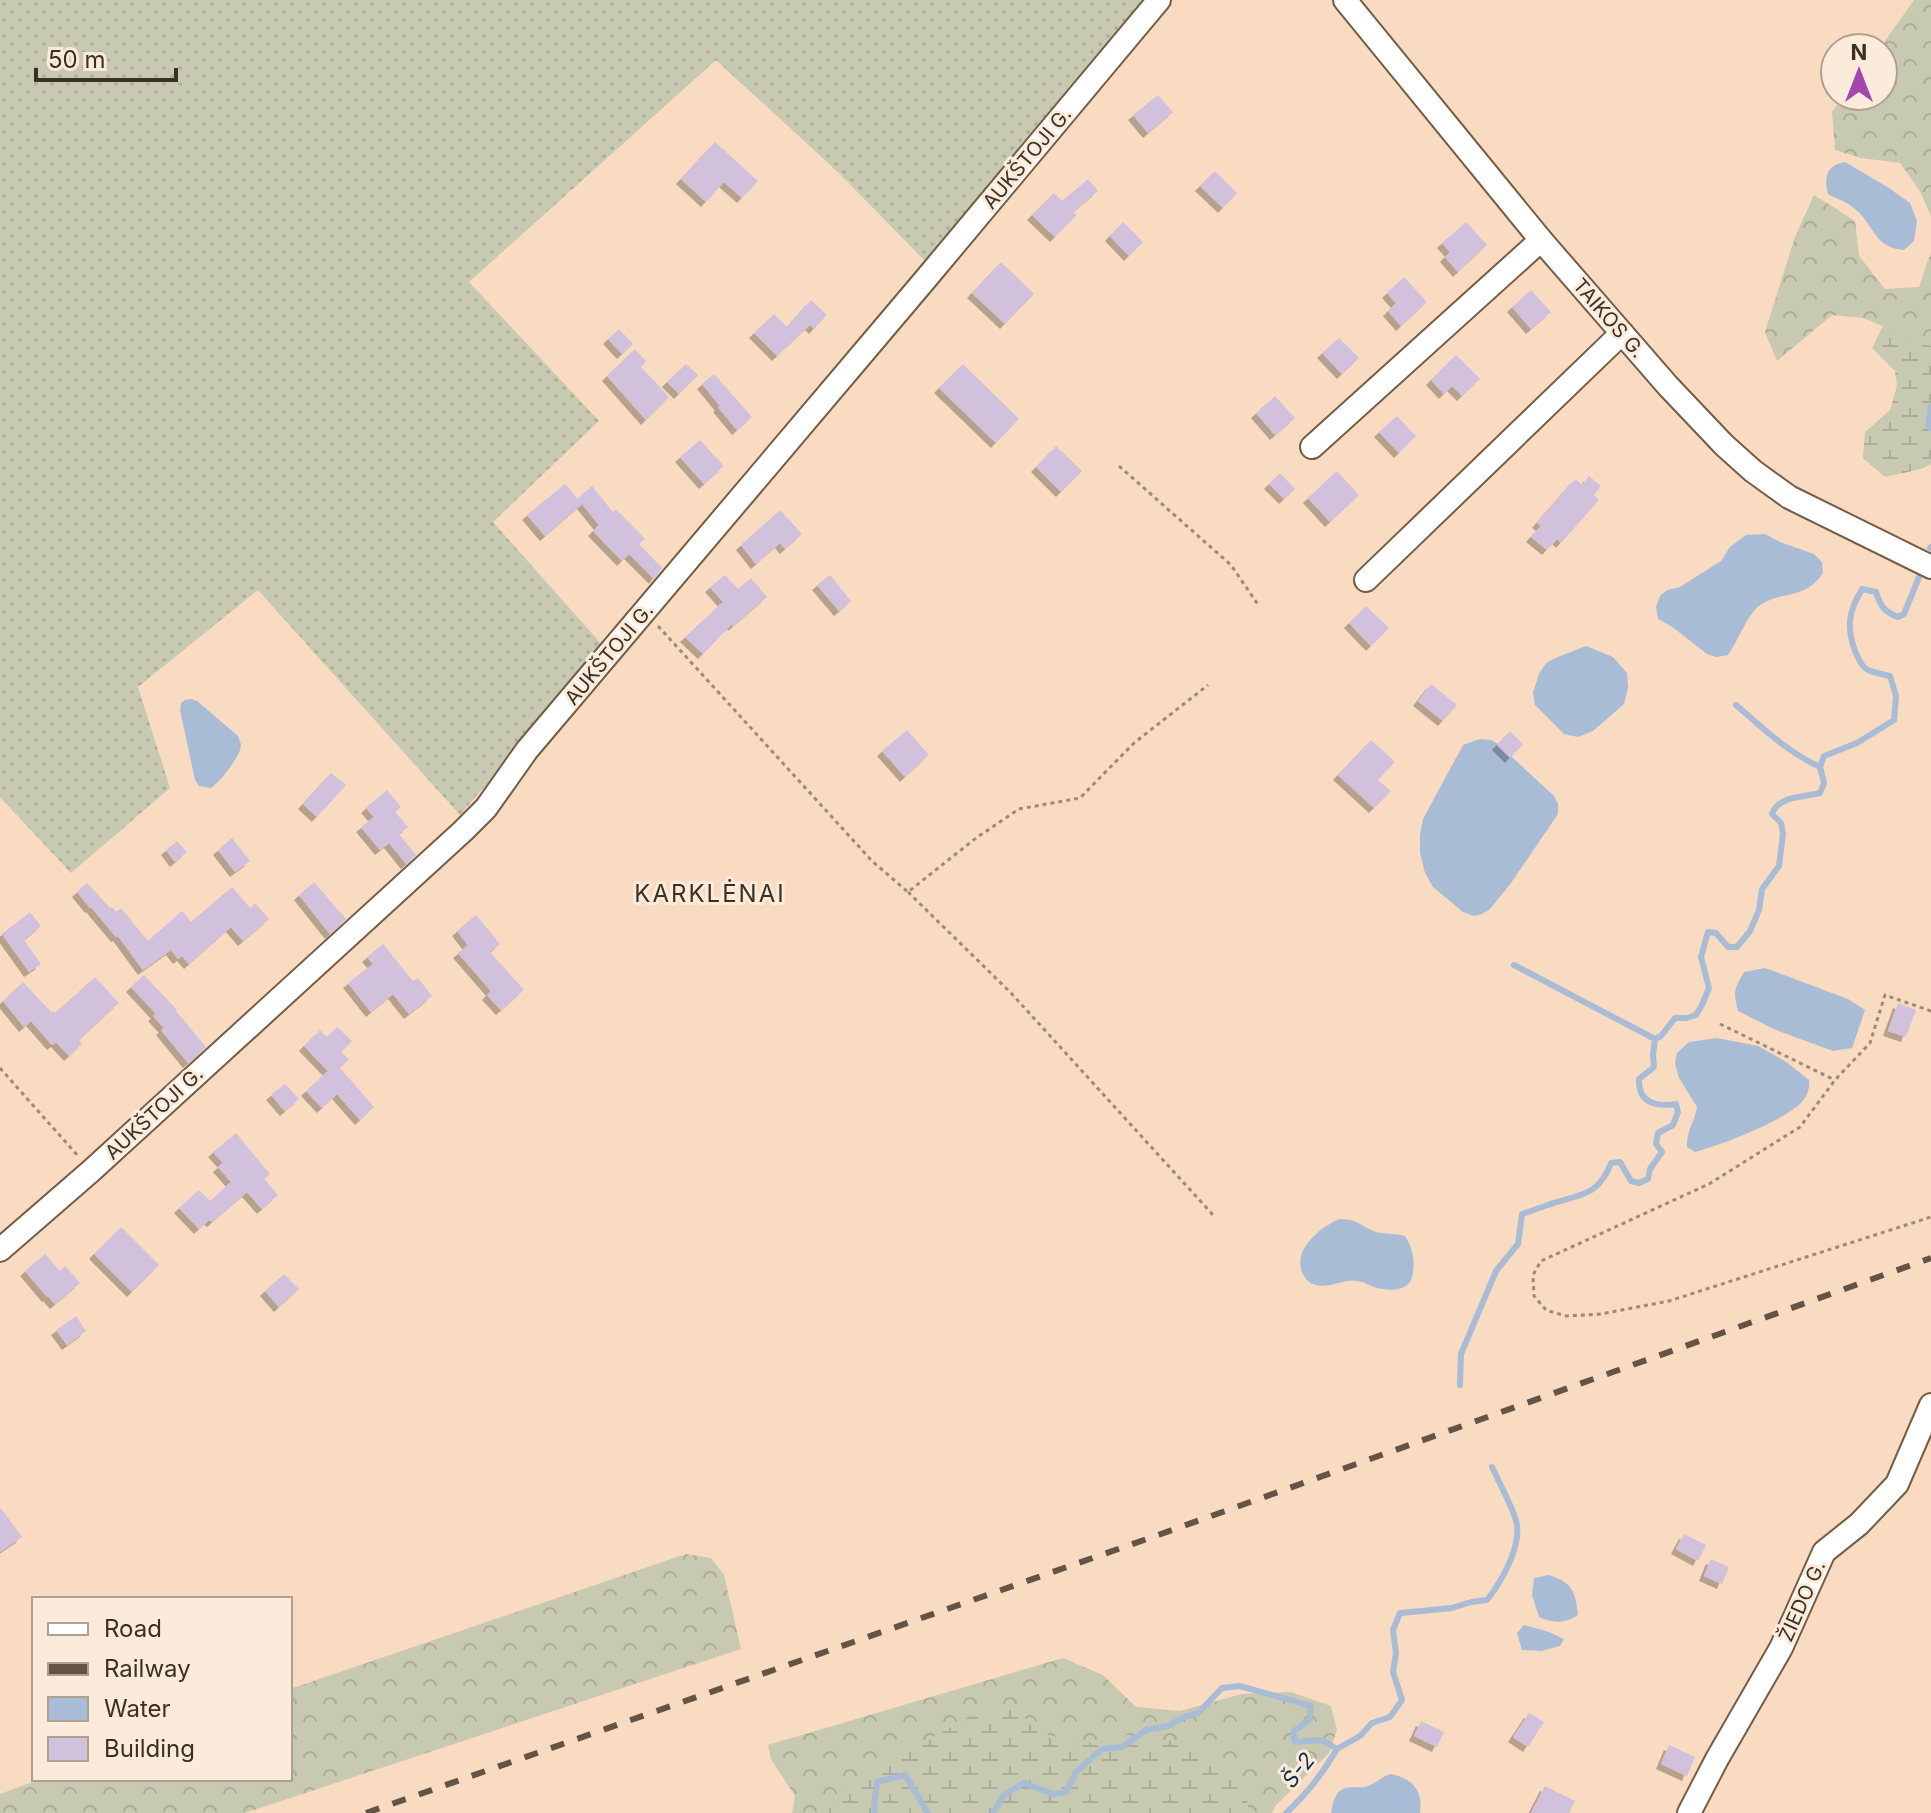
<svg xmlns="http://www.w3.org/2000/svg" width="1931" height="1813" font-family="Inter,sans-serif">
  <defs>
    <pattern id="grass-dots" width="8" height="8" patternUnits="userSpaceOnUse" patternTransform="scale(2)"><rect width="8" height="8" fill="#c7c9b1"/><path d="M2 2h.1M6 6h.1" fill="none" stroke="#acad98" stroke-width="1.8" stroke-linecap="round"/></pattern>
    <pattern id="forest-crowns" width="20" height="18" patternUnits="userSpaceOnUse" patternTransform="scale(2)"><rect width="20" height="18" fill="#c7c9b1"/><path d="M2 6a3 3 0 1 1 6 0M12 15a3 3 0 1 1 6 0" fill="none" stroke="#acad98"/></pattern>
    <pattern id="wetland-marsh" width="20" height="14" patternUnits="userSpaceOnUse" patternTransform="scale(2)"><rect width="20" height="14" fill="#c7c9b1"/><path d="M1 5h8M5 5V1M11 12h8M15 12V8" fill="none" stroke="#acad98"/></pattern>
    <filter id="shadow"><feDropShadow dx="-5" dy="5" stdDeviation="0" flood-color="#0004"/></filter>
  </defs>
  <rect width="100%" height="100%" fill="#f8dbc0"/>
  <polygon fill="url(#grass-dots)" points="0,0 1149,0 926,262 840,174 716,60 469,282 599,421 493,522 604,647 460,815 258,590 138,687 170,788 71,873 0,797"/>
  <g fill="url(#forest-crowns)">
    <polygon points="1914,0 1931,0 1931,216 1920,191 1900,163 1861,158 1835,150 1832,112 1844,96 1883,96 1883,48 1880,48"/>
    <polygon points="1814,195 1855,221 1859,256 1885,289 1919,287 1931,252 1931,346 1863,318 1832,315 1777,361 1765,332 1795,237"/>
    <polygon points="686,1554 711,1558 724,1575 741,1649 245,1813 0,1813 0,1794 41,1779 290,1779 290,1689"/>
    <polygon points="1063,1658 1103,1675 1136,1707 1180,1711 1242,1694 1291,1692 1331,1706 1337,1730 1329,1753 1276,1805 1272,1813 1245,1813 1248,1807 1121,1734 1079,1745 1034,1730 970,1716 925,1742 879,1759 856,1784 818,1813 792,1813 795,1796 771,1759 768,1745"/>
  </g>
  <g fill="url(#wetland-marsh)">
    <polygon points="1883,326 1931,346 1931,464 1921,469 1885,477 1863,458 1865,432 1890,410 1897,386 1895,371 1872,348"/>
    <polygon points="1017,1707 1034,1730 1079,1745 1121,1734 1179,1742 1242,1770 1248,1807 1245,1813 818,1813 856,1784 879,1759 925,1742 970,1716"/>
  </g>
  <g fill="#a9bcd6">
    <path d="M 1845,162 L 1889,188 L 1910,203 L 1917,221 L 1914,241 L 1904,250 C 1872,248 1874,221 1851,206 C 1845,201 1835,198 1828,194 C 1824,178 1826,165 1845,162 Z"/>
    <path d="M 1765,534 L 1780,542 L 1814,554 L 1822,562 L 1823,573 C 1805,599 1786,591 1763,603 C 1748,611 1739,640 1728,655 L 1716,657 L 1707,654 L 1671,626 L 1658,619 L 1656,607 L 1660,596 L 1667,590 L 1680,587 L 1721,561 L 1730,547 L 1746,535 Z"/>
    <polygon points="1586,646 1613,657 1627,673 1628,688 1624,704 1593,731 1578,737 1564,734 1535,705 1533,692 1539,674 1546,663 1558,657"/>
    <path d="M 191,699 L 197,701 L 238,736 C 240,742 242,743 240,750 C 237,760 220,782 211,788 L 199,786 L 195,780 L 180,710 L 181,703 L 185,700 Z"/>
    <polygon points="1480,739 1491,740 1498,744 1554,796 1558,804 1558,814 1511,883 1490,909 1482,914 1474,916 1463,912 1433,887 1425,873 1420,853 1420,835 1423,819 1463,745"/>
    <path d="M 1765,968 L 1848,999 L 1865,1010 L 1852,1048 L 1833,1051 L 1776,1030 L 1738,1011 C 1733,992 1734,989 1744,972 Z"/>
    <path d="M 1717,1038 L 1758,1046 L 1785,1061 L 1809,1080 C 1810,1088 1807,1097 1801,1103 C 1779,1123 1724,1144 1695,1152 L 1687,1147 C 1686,1132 1695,1121 1697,1107 L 1679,1078 L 1675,1063 L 1677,1053 L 1689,1042 Z"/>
    <path d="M 1339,1219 C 1356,1219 1357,1223 1371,1230 C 1381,1235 1394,1233 1405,1236 C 1412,1247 1415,1258 1413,1272 C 1412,1292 1390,1292 1374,1287 C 1368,1285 1363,1281 1356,1281 C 1342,1279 1327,1290 1313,1284 C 1308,1282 1307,1280 1304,1276 C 1290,1252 1319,1228 1339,1219 Z"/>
    <path d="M 1549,1575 C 1573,1583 1575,1591 1578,1615 C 1564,1624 1553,1623 1539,1617 L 1532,1595 L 1534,1578 Z"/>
    <polygon points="1524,1625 1549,1632 1564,1639 1560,1646 1541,1651 1522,1650 1517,1633"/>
    <path d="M 1391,1774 C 1413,1779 1423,1790 1420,1813 L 1331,1813 C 1334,1798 1336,1787 1354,1787 C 1359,1787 1363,1788 1368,1786 C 1377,1783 1382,1776 1391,1774 Z"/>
  </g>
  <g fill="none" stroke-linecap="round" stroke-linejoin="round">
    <g stroke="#a9bcd6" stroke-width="6">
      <polyline points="1931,406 1928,426 1931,429"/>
      <polyline points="1930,548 1931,547"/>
      <path d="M 1736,705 C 1763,728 1787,752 1820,767"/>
      <polyline points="1514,965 1655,1039"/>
      <path d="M 1460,1385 L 1461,1354 L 1496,1271 L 1518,1244 L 1522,1214 C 1531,1211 1539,1208 1548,1205 C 1578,1194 1598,1198 1611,1163 L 1620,1162 L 1631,1181 L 1639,1183 L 1648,1179 L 1650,1169 L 1662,1152 L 1656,1144 L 1658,1133 L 1673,1125 L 1678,1112 L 1676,1104 C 1656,1107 1638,1103 1639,1079 L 1654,1067 L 1653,1054 L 1655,1039 L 1661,1036 L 1675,1018 L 1687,1018 L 1696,1015 L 1702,1005 L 1709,988 L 1701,957 L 1708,932 L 1716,933 L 1728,947 L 1737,947 L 1750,931 L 1759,910 L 1762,889 L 1779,866 L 1783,834 L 1781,823 L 1772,814 C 1778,796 1803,797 1820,793 L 1824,783 L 1820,767 L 1824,756 L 1857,743 L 1894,720 L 1896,696 L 1890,676 C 1882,674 1872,673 1865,668 C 1860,664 1858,657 1855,651 C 1846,626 1849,611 1862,589 L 1876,592 C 1880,605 1884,612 1898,617 L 1904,614 L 1919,577"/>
      <polyline points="875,1813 874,1808 877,1782 905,1775 928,1813"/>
      <path d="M 993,1813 L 1004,1795 L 1024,1783 L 1053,1794 L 1066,1792 L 1076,1772 L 1102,1749 L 1122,1747 L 1146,1730 L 1168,1726 L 1184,1717 L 1198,1713 L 1222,1688 L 1240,1686 L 1311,1706 L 1310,1719 L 1293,1732 L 1295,1742 L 1322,1740 L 1337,1749 L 1360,1736 L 1372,1723 L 1390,1717 L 1402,1700 L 1393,1672 L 1396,1653 L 1393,1630 L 1400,1613 L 1452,1608 L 1471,1602 L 1487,1600 C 1501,1582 1520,1550 1517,1525 C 1516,1514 1498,1480 1492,1467"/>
      <path d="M 1286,1813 C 1307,1794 1323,1773 1337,1749"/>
    </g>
  </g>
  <g fill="#d2c1dd" filter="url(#shadow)">
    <polygon points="1158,95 1173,112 1148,133 1133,115"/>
    <polygon points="715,142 758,181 742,198 724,182 706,202 681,179"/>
    <polygon points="1215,171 1237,193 1223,208 1200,186"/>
    <polygon points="1088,179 1098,191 1073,212 1077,215 1055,237 1032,215 1054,193 1062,201"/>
    <polygon points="1123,222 1143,242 1129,256 1110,236"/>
    <polygon points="1466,222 1487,245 1458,272 1445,257 1450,252 1442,243"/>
    <polygon points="1001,262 1034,294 1005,324 972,293"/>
    <polygon points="1404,277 1427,302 1401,326 1388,311 1396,303 1387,293"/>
    <polygon points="1531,290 1551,312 1531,329 1512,307"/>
    <polygon points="811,300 827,315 814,329 810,325 777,356 754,333 774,314 787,327"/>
    <polygon points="619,329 633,344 622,354 608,339"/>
    <polygon points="1339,338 1359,358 1342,374 1322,353"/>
    <polygon points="635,349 646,361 641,367 669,397 646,420 607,376"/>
    <polygon points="1456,355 1480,379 1462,396 1452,386 1444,394 1431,380"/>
    <polygon points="686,364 698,375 679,394 667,382"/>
    <polygon points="963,364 1019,419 996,443 939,388"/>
    <polygon points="714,374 752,417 737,430 718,407 720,406 702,384"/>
    <polygon points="1275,396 1295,418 1275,435 1256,413"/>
    <polygon points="1397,416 1416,436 1399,453 1379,432"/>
    <polygon points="700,440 724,466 704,484 680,457"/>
    <polygon points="1056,446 1082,471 1061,492 1036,467"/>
    <polygon points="1337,471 1359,495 1330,522 1308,498"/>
    <polygon points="1280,473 1295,489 1284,499 1269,484"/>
    <polygon points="1589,476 1601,486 1594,495 1599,500 1561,543 1557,539 1547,550 1531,537 1541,526 1537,523 1575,479 1582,485"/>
    <polygon points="565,484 581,503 578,498 592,486 613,512 616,509 645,539 639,544 662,568 654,579 629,554 622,561 593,531 599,525 582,504 545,536 527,515"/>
    <polygon points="780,510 802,534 785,549 780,543 756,564 741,545"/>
    <polygon points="725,575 738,589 751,578 767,597 733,626 732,624 703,654 685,637 723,602 710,587"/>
    <polygon points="830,575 851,601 839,611 817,585"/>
    <polygon points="1366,606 1389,628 1371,646 1349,623"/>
    <polygon points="1431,684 1457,705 1443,721 1418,701"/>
    <polygon points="907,730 929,755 905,777 882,751"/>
    <polygon points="1510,731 1523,744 1510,758 1497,745"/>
    <polygon points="1371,740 1395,762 1378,780 1391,791 1374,808 1338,775"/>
    <polygon points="331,773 346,785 317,817 303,804"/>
    <polygon points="387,790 401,807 395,812 408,827 399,834 416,855 406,864 389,843 380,850 361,827 374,817 366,808"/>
    <polygon points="232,838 250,861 235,872 218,850"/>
    <polygon points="177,841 187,852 175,862 166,850"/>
    <polygon points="314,882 346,919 330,934 299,895"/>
    <polygon points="87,883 110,908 112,907 116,912 121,908 148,941 182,911 191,922 232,887 250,908 255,903 269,919 243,941 231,927 189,964 182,956 178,959 171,950 143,970 118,936 116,937 91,907 90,908 77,892"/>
    <polygon points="30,912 41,926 24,940 41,964 29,972 2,934"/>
    <polygon points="476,915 500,944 490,952 524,990 501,1010 487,995 491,991 458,953 468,945 457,931"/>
    <polygon points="383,944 413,981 418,978 432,996 409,1014 393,994 371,1012 348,983 373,964 367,957"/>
    <polygon points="144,975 177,1010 176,1011 206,1047 188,1063 161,1030 164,1028 153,1016 156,1014 131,987"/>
    <polygon points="95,977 119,1003 79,1040 82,1044 69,1056 56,1042 52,1045 31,1021 24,1027 3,1001 23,982 51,1012 53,1011 55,1013"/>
    <polygon points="1898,1003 1916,1010 1906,1037 1888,1031"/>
    <polygon points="337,1027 352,1041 341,1052 349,1059 340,1068 374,1107 360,1120 337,1094 322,1108 306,1091 328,1071 304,1046 320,1030 327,1037"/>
    <polygon points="285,1084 299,1099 285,1111 271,1095"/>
    <polygon points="236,1133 270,1174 264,1179 278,1195 262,1209 247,1192 212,1222 209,1220 199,1229 179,1208 199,1190 210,1201 231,1182 218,1167 223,1163 213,1152"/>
    <polygon points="121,1227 159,1265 132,1292 94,1254"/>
    <polygon points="45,1254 60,1271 65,1266 80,1283 55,1304 48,1296 47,1297 25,1271"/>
    <polygon points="284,1274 299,1289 279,1307 265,1291"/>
    <polygon points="76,1316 86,1331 67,1345 56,1330"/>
    <polygon points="0,1507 22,1537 0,1552"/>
    <polygon points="1684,1534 1706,1545 1698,1561 1676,1549"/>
    <polygon points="1711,1559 1729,1567 1722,1584 1704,1576"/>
    <polygon points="1529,1713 1544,1722 1528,1747 1513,1737"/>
    <polygon points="1421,1721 1444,1732 1437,1747 1414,1736"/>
    <polygon points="1669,1745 1695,1757 1687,1776 1661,1764"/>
    <polygon points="1545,1786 1575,1801 1569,1813 1531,1813"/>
  </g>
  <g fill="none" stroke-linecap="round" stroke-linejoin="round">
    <defs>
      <g id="street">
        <polyline points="1345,0 1541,240 1668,386 1724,445 1753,471 1789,497 1931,567"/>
        <polyline points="1312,447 1541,240"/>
        <polyline points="1366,580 1622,333"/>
        <polyline points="0,1250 91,1171 463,831 486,808 527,750 924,281 1159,0"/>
        <polyline points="1689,1813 1717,1759 1781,1648 1824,1552 1859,1524 1897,1484 1931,1405"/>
      </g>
    </defs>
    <use href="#street" stroke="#755d45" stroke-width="26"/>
    <g stroke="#9f8a77" stroke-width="3" stroke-dasharray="4 4" stroke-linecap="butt">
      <polyline points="1119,466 1231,565 1259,606"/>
      <polyline points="658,626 872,861 908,892 976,838 1019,809 1080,798 1134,743 1208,685"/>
      <polyline points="908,892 1011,993 1214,1216"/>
      <polyline points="1931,1011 1885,995 1870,1043 1835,1080 1800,1127 1709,1184 1541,1261 1533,1275 1534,1296 1546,1310 1566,1316 1601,1314 1669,1301 1931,1217"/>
      <polyline points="1720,1024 1835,1080"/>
      <polyline points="0,1068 78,1156"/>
    </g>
    <use href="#street" stroke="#fff" stroke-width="22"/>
    <polyline stroke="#635446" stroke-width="6" stroke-dasharray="14 14" stroke-linecap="butt" points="366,1813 1161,1534 1931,1258"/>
  </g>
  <g text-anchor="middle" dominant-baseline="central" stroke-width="6" stroke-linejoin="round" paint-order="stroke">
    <g font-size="20" fill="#3b3025" stroke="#fcebda">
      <text transform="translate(1027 158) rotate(-50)">AUKŠTOJI G.</text>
      <text transform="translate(1609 318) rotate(49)">TAIKOS G.</text>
      <text transform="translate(609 654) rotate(-50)">AUKŠTOJI G.</text>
      <text transform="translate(154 1113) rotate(-43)">AUKŠTOJI G.</text>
      <text transform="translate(1802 1601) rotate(-66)">ŽIEDO G.</text>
    </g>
    <g font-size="22" font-style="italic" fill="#132e51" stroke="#fcebda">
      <text transform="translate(1298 1770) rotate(-51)">Š-2</text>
    </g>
    <g font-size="24" letter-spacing="2" fill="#3b3025" stroke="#fcebda">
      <text x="710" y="893">KARKLĖNAI</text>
    </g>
  </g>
  <rect x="32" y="1597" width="260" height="184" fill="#fcebda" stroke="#afa092" stroke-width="2"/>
  <rect x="48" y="1623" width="40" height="12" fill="#ffffff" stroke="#afa092" stroke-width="2"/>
  <text x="104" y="1637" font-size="24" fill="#3b3025">Road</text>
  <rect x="48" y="1663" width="40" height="12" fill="#635446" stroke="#afa092" stroke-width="2"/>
  <text x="104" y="1677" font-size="24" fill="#3b3025">Railway</text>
  <rect x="48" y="1697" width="40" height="24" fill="#a9bcd6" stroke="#afa092" stroke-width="2"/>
  <text x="104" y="1717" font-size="24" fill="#3b3025">Water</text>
  <rect x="48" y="1737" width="40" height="24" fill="#d2c1dd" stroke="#afa092" stroke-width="2"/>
  <text x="104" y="1757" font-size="24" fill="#3b3025">Building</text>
  <g transform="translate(1859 72)"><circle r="38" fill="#fcebda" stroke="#afa092" stroke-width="2"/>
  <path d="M0-6L14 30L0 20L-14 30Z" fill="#a246b0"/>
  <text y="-12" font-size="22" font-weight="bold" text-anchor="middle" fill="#3b3025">N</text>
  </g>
  <path d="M36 68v12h140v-12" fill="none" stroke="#3b3025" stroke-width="4"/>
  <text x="48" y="68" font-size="24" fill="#3b3025" stroke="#fcebda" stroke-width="6" paint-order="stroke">50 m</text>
</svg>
